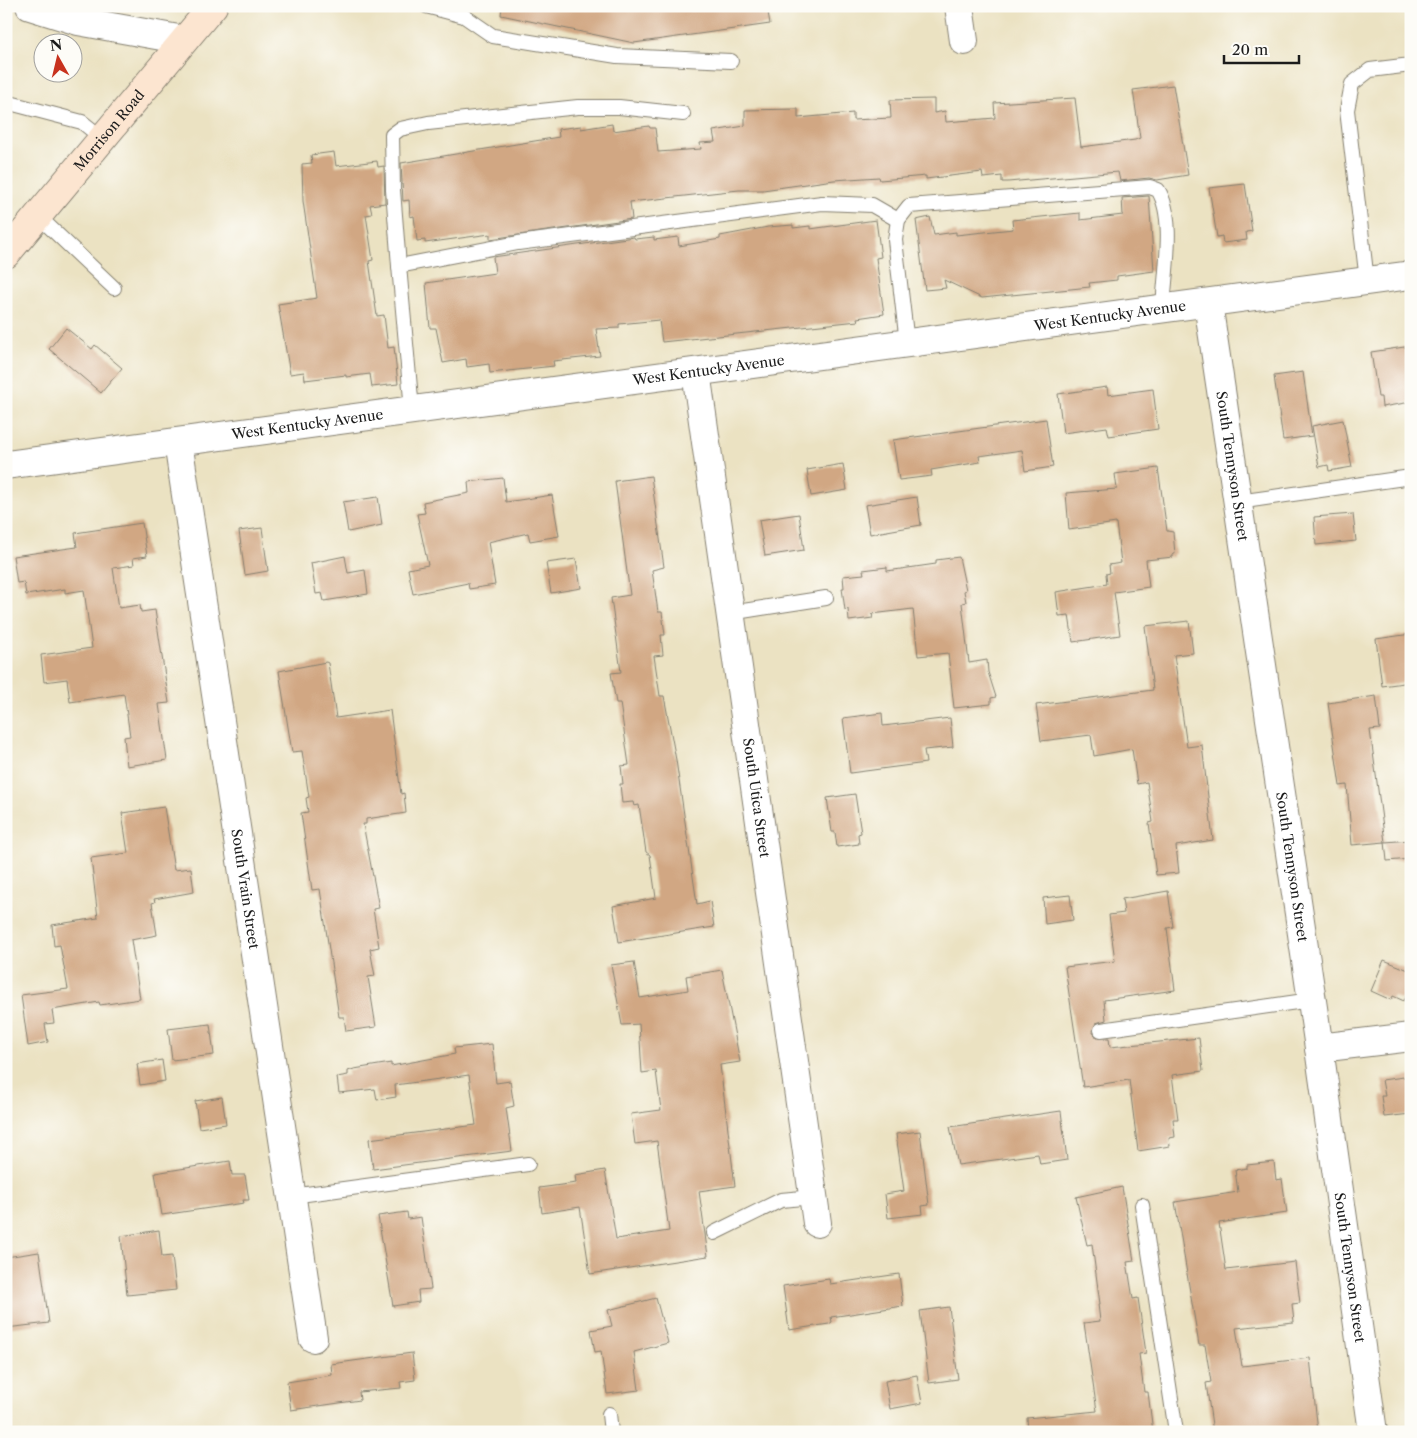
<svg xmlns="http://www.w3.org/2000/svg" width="1417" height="1438" font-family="'Libre Caslon Text',serif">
  <rect width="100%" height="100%" fill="#fdfcf7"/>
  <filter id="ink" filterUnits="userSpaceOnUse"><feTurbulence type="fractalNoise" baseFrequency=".02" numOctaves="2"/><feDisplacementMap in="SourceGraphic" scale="10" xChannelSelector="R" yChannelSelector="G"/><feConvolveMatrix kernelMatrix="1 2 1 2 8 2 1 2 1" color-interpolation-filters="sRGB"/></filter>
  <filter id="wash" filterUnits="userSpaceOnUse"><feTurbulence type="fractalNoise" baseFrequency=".0096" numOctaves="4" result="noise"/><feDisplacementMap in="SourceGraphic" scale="20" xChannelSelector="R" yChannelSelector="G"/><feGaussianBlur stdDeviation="1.12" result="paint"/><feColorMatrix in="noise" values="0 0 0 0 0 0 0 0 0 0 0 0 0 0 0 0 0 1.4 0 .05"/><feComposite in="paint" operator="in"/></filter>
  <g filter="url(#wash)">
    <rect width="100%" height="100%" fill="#ebe2c2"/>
    <g id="blocks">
      <g fill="#d1a783">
        <polygon points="502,6 767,6 770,24 634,43 501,15"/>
        <polygon points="1173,85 1188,175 1157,180 1149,178 1120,181 1118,172 1008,182 1002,182 1002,176 983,178 982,172 926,179 926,176 880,180 879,177 834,180 763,190 739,190 630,202 632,219 490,239 490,234 425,243 425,240 417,241 414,216 410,217 409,200 403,201 401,163 559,137 558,129 581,126 581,129 612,124 613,131 649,126 650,128 655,128 658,152 701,149 700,143 715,142 713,131 745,126 745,110 798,109 798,118 853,113 853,120 891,118 890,100 934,99 934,113 945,111 946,122 995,118 994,103 1075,98 1081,147 1135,140 1140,138 1133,90"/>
        <polygon points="334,152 336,166 377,161 378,167 384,166 385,203 370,205 372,214 366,215 373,260 369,261 377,316 384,315 388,348 394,347 398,384 372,387 370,374 346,377 346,375 305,380 304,372 290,374 278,304 317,298 303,201 302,164 312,163 311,155"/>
        <polygon points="1245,184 1252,231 1246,232 1247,240 1223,243 1222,236 1217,237 1209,188"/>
        <polygon points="1149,196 1154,271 1117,276 1117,280 1089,283 1090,287 982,298 944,280 946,288 925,290 916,220 930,217 934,235 956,232 956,235 1013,229 1012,220 1080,213 1080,220 1123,215 1122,198"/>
        <polygon points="876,220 881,257 876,258 884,314 857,318 858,321 662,342 659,320 619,324 619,328 596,329 600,356 553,361 554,366 490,373 489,364 467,367 466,359 443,363 436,328 430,328 426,283 495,273 493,257 634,237 635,239 654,237 654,240 678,237 679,246 720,239 720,236 768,227 793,225 793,228 810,226 810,229"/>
        <polygon points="66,328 92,349 95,345 122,368 101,393 49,349"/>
        <polygon points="1411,346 1411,402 1382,407 1381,397 1378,397 1371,352"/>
        <polygon points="1303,372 1312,436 1283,440 1274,376"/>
        <polygon points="1107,387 1108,395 1153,389 1158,429 1109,436 1107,427 1063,433 1058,394"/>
        <polygon points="1046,419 1053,467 1025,471 1022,450 979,456 980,462 931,470 932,476 899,480 893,440"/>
        <polygon points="1343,420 1352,467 1329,471 1328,465 1319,467 1312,426"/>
        <polygon points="843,464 847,490 811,496 807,470"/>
        <polygon points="1158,468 1167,531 1173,532 1175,554 1173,554 1173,557 1146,560 1149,587 1114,592 1120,635 1073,642 1069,615 1059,616 1056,592 1107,584 1106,574 1110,573 1109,565 1121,563 1116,523 1069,530 1066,493 1117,489 1115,474"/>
        <polygon points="651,476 664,567 652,570 658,612 662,612 665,635 661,635 663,655 654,656 660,696 664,696 676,760 697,904 710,901 714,927 619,942 613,906 656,898 650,855 646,852 639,805 634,806 633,802 622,803 620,784 623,784 621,766 629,765 620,703 616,703 611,673 621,672 611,598 630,595 615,481"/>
        <polygon points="503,478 506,502 552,495 559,536 530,541 528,533 488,542 495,585 469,589 468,583 413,594 408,569 428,565 417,514 425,513 423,502 469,493 468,482"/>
        <polygon points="378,497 382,525 348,532 343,502"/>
        <polygon points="917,497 921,525 870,534 865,505"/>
        <polygon points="799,514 804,550 765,556 759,520"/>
        <polygon points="1353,514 1356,541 1316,545 1314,517"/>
        <polygon points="142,523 147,556 133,558 134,565 113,568 119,608 140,605 141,612 155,610 169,703 159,704 167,760 127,766 124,737 130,736 124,694 70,702 67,679 44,682 41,655 92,648 84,590 65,593 65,589 26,595 24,582 17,583 13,556 77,547 75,533"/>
        <polygon points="262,528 268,571 245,575 239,531"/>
        <polygon points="345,556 348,573 365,570 368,594 324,601 322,593 316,594 311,563"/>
        <polygon points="959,557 966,590 964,591 966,602 962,603 969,663 987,660 988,672 996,697 991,698 991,704 954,708 948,653 918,656 913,609 872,614 873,618 849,621 848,609 845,610 842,588 844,588 843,576 864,574 863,570 887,567 887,571 936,564 936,560"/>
        <polygon points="576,559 581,588 551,593 546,563"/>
        <polygon points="1189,621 1193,653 1174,655 1187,747 1202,745 1213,840 1176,846 1179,873 1156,875 1149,823 1153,822 1147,782 1137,784 1132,749 1094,756 1091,735 1041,741 1036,705 1153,690 1145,626"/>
        <polygon points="1411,634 1411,682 1382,686 1376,639"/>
        <polygon points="326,662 328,663 336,718 390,710 401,794 404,793 406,813 366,819 366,824 363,824 379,908 373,909 379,947 370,949 375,976 368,977 376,1027 346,1031 344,1017 339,1017 320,889 312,890 301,813 308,812 306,798 309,797 302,751 292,752 279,671"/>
        <polygon points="1376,696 1380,729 1370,730 1385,842 1352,845 1347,785 1340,786 1328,703"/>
        <polygon points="882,713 883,726 950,718 953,747 924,750 926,763 850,773 843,718"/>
        <polygon points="855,794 861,833 858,834 859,844 837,847 835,832 832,832 827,798"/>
        <polygon points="164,807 174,870 191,868 194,892 154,899 155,902 152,903 157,935 131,940 140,999 100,1005 99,1002 52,1010 54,1023 45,1024 48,1042 28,1046 21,995 68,989 60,945 54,946 52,925 98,918 91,858 128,853 122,813"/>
        <polygon points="1411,840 1411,859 1387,861 1385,842"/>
        <polygon points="1168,891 1173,927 1167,928 1175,990 1104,1000 1106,1020 1096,1023 1092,1031 1097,1038 1109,1038 1110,1047 1199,1038 1203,1071 1172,1075 1178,1119 1173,1119 1175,1137 1169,1138 1170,1146 1138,1151 1129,1080 1083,1087 1065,967 1115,961 1109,915 1124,913 1122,899"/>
        <polygon points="1070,895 1073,920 1045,924 1043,898"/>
        <polygon points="1384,960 1411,971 1411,985 1404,1001 1393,996 1391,1000 1371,991"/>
        <polygon points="634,962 640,998 688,990 686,976 722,970 740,1062 720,1065 735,1186 699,1191 708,1256 590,1274 580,1207 542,1213 539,1188 576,1183 575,1175 605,1170 616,1239 669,1231 657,1141 635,1144 631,1114 661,1110 656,1071 642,1073 639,1024 622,1025 611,965"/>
        <polygon points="210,1024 214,1055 172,1060 168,1029"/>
        <polygon points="492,1044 496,1083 510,1081 514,1106 506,1108 512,1151 373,1169 369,1139 476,1125 469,1075 395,1085 396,1097 377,1100 375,1089 339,1093 337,1077 348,1075 348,1071 354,1069 391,1063 391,1066 455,1054 454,1048"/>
        <polygon points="162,1060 165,1081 140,1085 137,1064"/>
        <polygon points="1411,1076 1411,1114 1384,1117 1381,1096 1385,1096 1382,1080"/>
        <polygon points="222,1097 226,1124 199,1128 195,1101"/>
        <polygon points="1061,1111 1067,1160 1040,1164 1038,1154 958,1165 950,1127"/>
        <polygon points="920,1131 929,1205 922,1206 923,1214 888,1218 885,1194 904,1191 896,1134"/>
        <polygon points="230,1161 232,1175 245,1175 249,1200 243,1200 244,1203 162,1215 155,1173"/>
        <polygon points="1274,1162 1276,1180 1282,1179 1287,1213 1219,1223 1226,1270 1295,1262 1300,1303 1292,1304 1294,1322 1236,1328 1242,1366 1310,1358 1318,1432 1213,1432 1206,1383 1211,1382 1205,1345 1199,1345 1175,1202 1238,1192 1235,1170 1247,1168 1247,1165"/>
        <polygon points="1122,1187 1134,1261 1127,1262 1133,1299 1138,1298 1146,1353 1139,1354 1144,1392 1148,1392 1153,1432 1028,1432 1027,1418 1097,1411 1084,1323 1100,1321 1098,1304 1100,1304 1092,1244 1087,1245 1076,1197"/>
        <polygon points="407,1212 408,1219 421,1217 431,1289 418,1290 419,1302 393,1306 378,1216"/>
        <polygon points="159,1230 162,1257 172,1256 176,1290 127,1295 121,1236"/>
        <polygon points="39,1252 49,1323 6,1328 6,1257"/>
        <polygon points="899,1274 903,1306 831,1317 832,1322 829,1324 789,1330 783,1286 829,1279 830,1284"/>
        <polygon points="656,1298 668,1343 634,1352 639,1390 607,1394 601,1351 595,1352 591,1330 612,1326 608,1310"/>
        <polygon points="949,1307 958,1379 929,1383 920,1311"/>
        <polygon points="412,1353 415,1380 400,1382 401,1388 359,1392 360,1400 291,1410 287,1382 332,1375 331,1364"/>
        <polygon points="917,1375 922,1403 890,1409 885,1381"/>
      </g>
    </g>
  </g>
  <g filter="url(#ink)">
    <use href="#blocks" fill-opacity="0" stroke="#847f6f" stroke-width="1"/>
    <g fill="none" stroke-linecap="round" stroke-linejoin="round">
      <defs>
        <g id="service">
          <polyline points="426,6 464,16 493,36 617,56 731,61"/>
          <polyline points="6,102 82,122 102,138"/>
          <polyline points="38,216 114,288"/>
          <polyline points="399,266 393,190 392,135 400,129 428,123 578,107 619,107 683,114"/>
          <polyline points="1367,281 1347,110 1352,84 1370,70 1411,65"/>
          <path d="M 907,343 L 895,240 L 898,220 L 909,206 L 1150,187 L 1158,190 C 1176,218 1164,276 1163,309"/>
          <polyline points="412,410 399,266 518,243 822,203 872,205 898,220"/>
          <polyline points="1238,502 1411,477"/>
          <polyline points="730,613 826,598"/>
          <polyline points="1101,1030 1311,1000"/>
          <polyline points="292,1196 528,1164"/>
          <polyline points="1142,1205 1176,1432"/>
          <polyline points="714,1233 781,1200 813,1197"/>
          <polyline points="609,1414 611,1432"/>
        </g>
        <g id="minor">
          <polyline points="30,6 78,21 184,40"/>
          <polyline points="959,6 964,41"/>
          <path id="s1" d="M 696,372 L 817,1223"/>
          <path id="s2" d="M 178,442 L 313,1338"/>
          <polyline points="1319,1048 1411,1037"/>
        </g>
        <g id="tertiary">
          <path id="s3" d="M 1208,303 L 1319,1048 L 1373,1432"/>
          <path id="s4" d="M 6,465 L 1411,275"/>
        </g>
        <g id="secondary">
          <path id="s5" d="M 6,254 L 213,6"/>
        </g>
      </defs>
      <use href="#service" stroke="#847f6f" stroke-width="16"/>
      <use href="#minor" stroke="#847f6f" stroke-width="30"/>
      <use href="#tertiary" stroke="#847f6f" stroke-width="30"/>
      <use href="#secondary" stroke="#847f6f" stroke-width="30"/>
      <use href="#service" stroke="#fff" stroke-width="14"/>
      <use href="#minor" stroke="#fff" stroke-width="28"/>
      <use href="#tertiary" stroke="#fff" stroke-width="28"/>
      <use href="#secondary" stroke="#fce5d0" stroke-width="28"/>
    </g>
  </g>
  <g text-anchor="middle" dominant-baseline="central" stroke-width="5" stroke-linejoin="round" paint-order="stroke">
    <g font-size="14" fill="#1c1c1c" stroke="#fdfcf7">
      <text stroke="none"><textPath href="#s5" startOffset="161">Morrison Road</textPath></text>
      <text stroke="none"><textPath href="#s4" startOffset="1114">West Kentucky Avenue</textPath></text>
      <text stroke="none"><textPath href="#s4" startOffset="709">West Kentucky Avenue</textPath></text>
      <text stroke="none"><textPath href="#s4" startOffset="304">West Kentucky Avenue</textPath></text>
      <text stroke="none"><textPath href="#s3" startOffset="165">South Tennyson Street</textPath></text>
      <text stroke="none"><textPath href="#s1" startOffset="430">South Utica Street</textPath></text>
      <text stroke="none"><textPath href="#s3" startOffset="570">South Tennyson Street</textPath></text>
      <text stroke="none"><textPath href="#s2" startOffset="452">South Vrain Street</textPath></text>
      <text stroke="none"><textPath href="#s3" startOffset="975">South Tennyson Street</textPath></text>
    </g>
  </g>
  <rect width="1417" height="1438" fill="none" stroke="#fdfcf7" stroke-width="25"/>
  <g transform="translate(58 58) rotate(352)"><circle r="24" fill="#fdfcf7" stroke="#a3a29f"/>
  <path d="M0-4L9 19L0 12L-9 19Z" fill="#c8321e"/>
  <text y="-8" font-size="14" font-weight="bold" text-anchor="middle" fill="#1c1c1c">N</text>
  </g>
  <path d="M1224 55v8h75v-8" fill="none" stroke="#1c1c1c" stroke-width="2.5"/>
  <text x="1232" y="55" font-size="15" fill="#1c1c1c" stroke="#fdfcf7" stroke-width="4" paint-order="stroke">20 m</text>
</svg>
